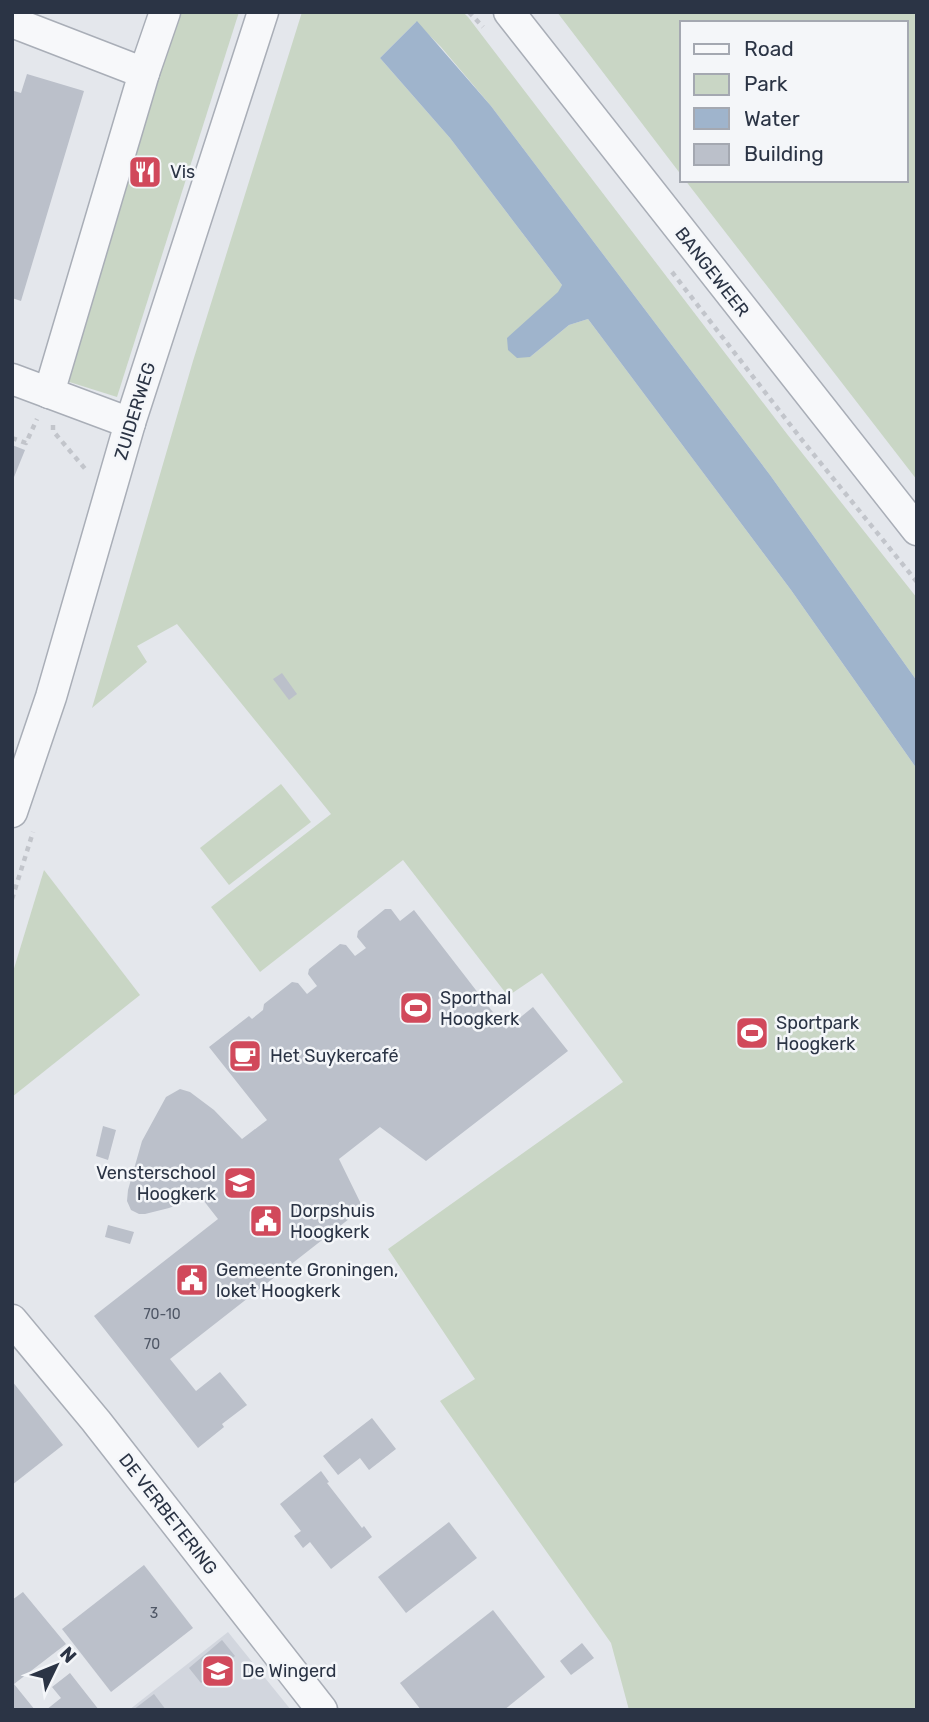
<svg xmlns="http://www.w3.org/2000/svg" width="929" height="1722" font-family="Rubik,sans-serif">
  <rect width="100%" height="100%" fill="#e4e7ec"/>
  <polygon fill="#d2d6de" points="228,1632 291,1710 129,1710"/>
  <g fill="#c9d6c5">
    <polygon points="175,12 239,12 117,397 63,380"/>
    <polygon points="302,12 463,12 468,17 787,434 917,598 917,681 770,475 491,106 441,47 416,22 380,58 450,138 562,285 530,357 569,325 588,319 791,590 917,769 917,1710 629,1710 611,1643 440,1401 475,1379 388,1249 623,1082 542,973 508,996 403,860 260,972 211,907 331,814 177,624 137,646 147,662 92,708 193,361"/>
    <polygon points="557,12 917,12 917,480 685,180 906,180 906,23 682,23 682,176"/>
    <polygon points="281,784 311,822 229,885 200,848"/>
    <polygon points="44,870 140,995 12,1097 12,975"/>
  </g>
  <polygon fill="#9fb4cc" points="417,21 491,106 770,475 917,681 917,769 791,590 588,319 569,325 530,357 517,358 508,350 507,338 558,292 562,285 450,138 380,58"/>
  <g fill="#bbc0ca">
    <polygon points="27,74 84,91 21,301 12,298 12,96 14,91 21,93"/>
    <polygon points="12,445 25,450 12,482"/>
    <polygon points="282,673 297,694 289,700 273,679"/>
    <polygon points="385,909 391,909 400,921 414,910 506,1029 533,1007 568,1051 426,1161 380,1127 339,1159 363,1208 170,1359 196,1391 220,1372 247,1405 222,1424 224,1427 198,1448 94,1316 218,1219 200,1196 169,1208 145,1214 139,1214 131,1210 127,1201 128,1190 142,1141 166,1097 180,1089 190,1092 214,1110 242,1139 267,1120 209,1047 249,1016 252,1019 263,1010 264,1004 292,982 298,983 307,994 317,986 308,974 309,969 340,944 346,945 355,956 366,948 357,937 358,931"/>
    <polygon points="103,1126 116,1130 108,1160 96,1156"/>
    <polygon points="108,1225 134,1232 130,1244 105,1237"/>
    <polygon points="12,1381 63,1445 12,1485"/>
    <polygon points="372,1418 396,1449 369,1470 360,1458 338,1475 323,1456"/>
    <polygon points="321,1471 329,1482 327,1483 362,1528 364,1526 372,1537 331,1569 310,1542 303,1548 294,1536 301,1531 280,1504"/>
    <polygon points="449,1522 477,1558 406,1613 378,1577"/>
    <polygon points="144,1565 193,1628 111,1692 62,1629"/>
    <polygon points="23,1592 66,1644 14,1684 35,1710 12,1710 12,1600"/>
    <polygon points="493,1610 545,1677 504,1710 421,1710 400,1683"/>
    <polygon points="222,1640 235,1656 201,1683 189,1668"/>
    <polygon points="582,1643 594,1658 571,1675 560,1661"/>
    <polygon points="70,1673 99,1710 46,1710 61,1698 52,1687"/>
    <polygon points="154,1694 166,1710 133,1710"/>
  </g>
  <g fill="none" stroke-linecap="round" stroke-linejoin="round">
    <defs>
      <g id="minor">
        <polyline points="509,12 917,530"/>
        <polyline points="12,22 144,73"/>
        <polyline points="12,379 130,423"/>
        <polyline points="49,393 144,73 165,12"/>
        <polyline points="12,812 51,697 130,423 263,12"/>
        <polyline points="12,1320 96,1421 322,1710"/>
      </g>
    </defs>
    <use href="#minor" stroke="#a9aeb7" stroke-width="33"/>
    <g stroke="#c2c5cb" stroke-width="4.5" stroke-dasharray="5 5" stroke-linecap="butt">
      <polyline points="469,12 483,27"/>
      <polyline points="672,272 802,440 917,582"/>
      <polyline points="53,425 53,431 87,471"/>
      <polyline points="12,438 26,443 37,419"/>
      <polyline points="12,899 33,832"/>
    </g>
    <use href="#minor" stroke="#f7f8fa" stroke-width="30"/>
  </g>
  <defs>
    <symbol id="restaurant-square" viewBox="-11 -11 22 22"><rect x="-9" y="-9" width="18" height="18" rx="4" fill="#d1495b" stroke="#f4f6f9"/><path d="M-5-6h1v4h1v-4h1v4h1v-4h1v5L-1.5 .5V6h-2V.5L-5-1ZM5-6V6H3V1.5H1.5Q1.5-4 5-6Z" fill="#fff"/></symbol>
    <symbol id="stadium-square" viewBox="-11 -11 22 22"><rect x="-9" y="-9" width="18" height="18" rx="4" fill="#d1495b" stroke="#f4f6f9"/><path d="M0-5a6.5 5 0 1 0 0 10a6.5 5 0 1 0 0-10ZM-3.5-1.8h7v3.6h-7Z" fill="#fff"/></symbol>
    <symbol id="cafe-square" viewBox="-11 -11 22 22"><rect x="-9" y="-9" width="18" height="18" rx="4" fill="#d1495b" stroke="#f4f6f9"/><path d="M-5.5-4.5H6V0H3Q3 3.5 0 3.5H-2.5Q-5.5 3.5-5.5 0ZM3-3.2v2h1.7v-2ZM-6 4.5H4V6H-6Z" fill="#fff"/></symbol>
    <symbol id="school-square" viewBox="-11 -11 22 22"><rect x="-9" y="-9" width="18" height="18" rx="4" fill="#d1495b" stroke="#f4f6f9"/><path d="M0-5L7-2L0 1L-7-2ZM-4 1L0 2.5L4 1V4Q0 6-4 4Z" fill="#fff"/></symbol>
    <symbol id="civic-square" viewBox="-11 -11 22 22"><rect x="-9" y="-9" width="18" height="18" rx="4" fill="#d1495b" stroke="#f4f6f9"/><path d="M-.6-6.5H3V-4.5H.6V-3L4-1V1h2V6H-6V1h2V-1L-.6-3ZM-1.2 2.5V6h2.4V2.5Z" fill="#fff"/></symbol>
  </defs>
  <g fill-rule="evenodd">
    <use href="#restaurant-square" x="126" y="153" width="38" height="38"/>
    <use href="#stadium-square" x="397" y="989" width="38" height="38"/>
    <use href="#stadium-square" x="733" y="1014" width="38" height="38"/>
    <use href="#cafe-square" x="226" y="1037" width="38" height="38"/>
    <use href="#school-square" x="221" y="1164" width="38" height="38"/>
    <use href="#civic-square" x="247" y="1202" width="38" height="38"/>
    <use href="#civic-square" x="173" y="1261" width="38" height="38"/>
    <use href="#school-square" x="199" y="1652" width="38" height="38"/>
  </g>
  <g text-anchor="middle" dominant-baseline="central" stroke-width="5" stroke-linejoin="round" paint-order="stroke">
    <g font-size="14" fill="#4f5766">
      <text x="162" y="1314">70-10</text>
      <text x="152" y="1344">70</text>
      <text x="154" y="1613">3</text>
    </g>
    <g font-size="18" fill="#2b3445" stroke="#f4f6f9" text-anchor="start">
      <text x="170" y="172">Vis</text>
      <text x="440" y="998">Sporthal<tspan x="440" dy="21">Hoogkerk</tspan></text>
      <text x="776" y="1023">Sportpark<tspan x="776" dy="21">Hoogkerk</tspan></text>
      <text x="270" y="1056">Het Suykercafé</text>
      <text x="216" y="1173" text-anchor="end">Vensterschool<tspan x="216" dy="21">Hoogkerk</tspan></text>
      <text x="290" y="1211">Dorpshuis<tspan x="290" dy="21">Hoogkerk</tspan></text>
      <text x="216" y="1270">Gemeente Groningen,<tspan x="216" dy="21">loket Hoogkerk</tspan></text>
      <text x="242" y="1671">De Wingerd</text>
    </g>
    <g font-size="18" fill="#2b3445" stroke="#f4f6f9">
      <text transform="translate(712 272) rotate(52)">BANGEWEER</text>
      <text transform="translate(135 411) rotate(-73)">ZUIDERWEG</text>
      <text transform="translate(168 1514) rotate(52)">DE VERBETERING</text>
    </g>
  </g>
  <rect width="929" height="1722" fill="none" stroke="#2b3445" stroke-width="28"/>
  <rect x="680" y="21" width="228" height="161" fill="#f4f6f9" stroke="#a4a8b1" stroke-width="2"/>
  <rect x="694" y="44" width="35" height="10" fill="#f7f8fa" stroke="#a4a8b1" stroke-width="2"/>
  <text x="744" y="56" font-size="21" fill="#2b3445">Road</text>
  <rect x="694" y="74" width="35" height="21" fill="#c9d6c5" stroke="#a4a8b1" stroke-width="2"/>
  <text x="744" y="91" font-size="21" fill="#2b3445">Park</text>
  <rect x="694" y="108" width="35" height="21" fill="#9fb4cc" stroke="#a4a8b1" stroke-width="2"/>
  <text x="744" y="126" font-size="21" fill="#2b3445">Water</text>
  <rect x="694" y="144" width="35" height="21" fill="#bbc0ca" stroke="#a4a8b1" stroke-width="2"/>
  <text x="744" y="161" font-size="21" fill="#2b3445">Building</text>
  <g transform="translate(56 1666) rotate(47)" stroke="#f4f6f9" stroke-width="5" paint-order="stroke">
  <path d="M0-5L12 26L0 18L-12 26Z" fill="#2b3445"/>
  <text y="-10" font-size="19" font-weight="bold" text-anchor="middle" fill="#2b3445">N</text>
  </g>
</svg>
